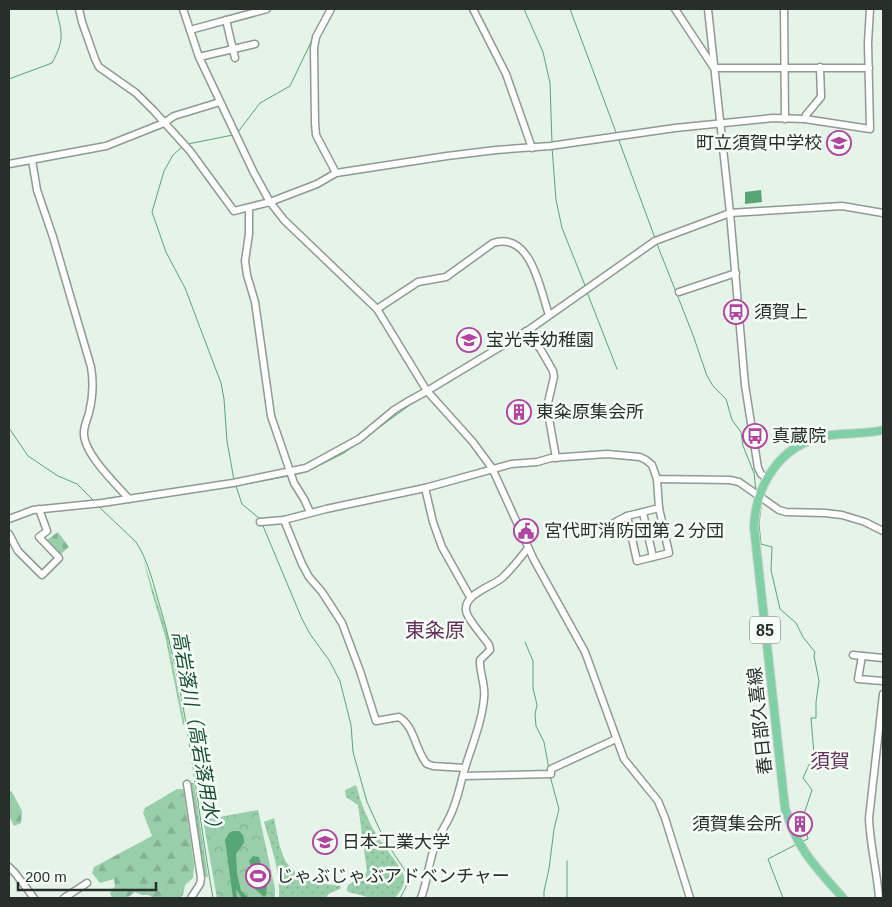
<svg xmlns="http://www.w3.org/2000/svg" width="892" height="907" font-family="Arial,'Noto Sans JP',sans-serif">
  <defs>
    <pattern id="grass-dots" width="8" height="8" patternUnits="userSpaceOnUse" patternTransform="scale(1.25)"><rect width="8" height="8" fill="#99ceaa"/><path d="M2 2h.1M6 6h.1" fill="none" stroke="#84b192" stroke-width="1.8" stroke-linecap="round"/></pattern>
    <pattern id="forest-firs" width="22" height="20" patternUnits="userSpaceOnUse" patternTransform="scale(1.25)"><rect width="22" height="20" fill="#99ceaa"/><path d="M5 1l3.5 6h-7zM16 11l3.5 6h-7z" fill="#84b192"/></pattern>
    <pattern id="cemetery-stones" width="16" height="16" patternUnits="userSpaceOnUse" patternTransform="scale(1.25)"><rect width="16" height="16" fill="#99ceaa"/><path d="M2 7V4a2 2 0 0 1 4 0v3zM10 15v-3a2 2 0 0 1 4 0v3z" fill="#84b192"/></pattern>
    <pattern id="park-crowns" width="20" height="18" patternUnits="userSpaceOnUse" patternTransform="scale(1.25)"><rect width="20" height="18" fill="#99ceaa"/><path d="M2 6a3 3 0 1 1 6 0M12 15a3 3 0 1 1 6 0" fill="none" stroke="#84b192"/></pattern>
  </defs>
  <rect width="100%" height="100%" fill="#e5f3e9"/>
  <g fill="url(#grass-dots)">
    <polygon points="143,558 167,633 185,725 183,725 165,636 152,593"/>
    <polygon points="192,783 194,783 208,877 204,876 190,784"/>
    <path d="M 356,785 C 361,802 366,817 375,832 C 381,844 402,866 404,877 C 405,886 400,892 395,898 L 372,898 L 348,892 L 347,890 L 348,885 L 365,875 L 367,871 L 358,805 L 346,797 L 345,790 Z"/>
    <path d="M 274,818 C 277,832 279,848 285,860 C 296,880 321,885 340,885 L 341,888 C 336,892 329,891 326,898 L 279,898 C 281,873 271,846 264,822 Z"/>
  </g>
  <g fill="url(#forest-firs)">
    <polygon points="177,789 183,789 194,864 193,878 185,885 183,895 180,898 153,898 149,895 142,895 135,892 127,898 112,898 110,893 115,886 114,879 100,883 92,873 94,867 152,836 143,813 145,808"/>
    <polygon points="9,790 12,792 22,811 21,823 14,826 9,816"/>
  </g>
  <polygon fill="url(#cemetery-stones)" points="58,532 69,547 59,556 44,542"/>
  <polygon fill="url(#park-crowns)" points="258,810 275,889 275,898 217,898 203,820"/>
  <g fill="#58a575">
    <polygon points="761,190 762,202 745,204 745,192"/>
    <polygon points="233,831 239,831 243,835 244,840 244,843 236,854 237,873 241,891 249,898 242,898 236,889 237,898 233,898 225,840 229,833"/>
    <polygon points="253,856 259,857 261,867 258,870 265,877 264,883 267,886 266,895 264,897 255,889 255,884 252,881 253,871 249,861"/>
  </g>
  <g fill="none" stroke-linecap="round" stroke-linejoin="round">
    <g stroke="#58a575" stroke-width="1">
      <polyline points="524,9 543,52 550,83 552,143"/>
      <polyline points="570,9 617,135"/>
      <path d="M 9,79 L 52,63 C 65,39 62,33 56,9"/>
      <polyline points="238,132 260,103 290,86 313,38"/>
      <polyline points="618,138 655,238"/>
      <polyline points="188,144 233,135"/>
      <polyline points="182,147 173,155 164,171 152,212 166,252 185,288 221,383 224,399 227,441 234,480"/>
      <polyline points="552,147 556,200 562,228 586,288"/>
      <polyline points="657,244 693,335 707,376 713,386 726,399 732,420 741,432 743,446 754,473 756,491"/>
      <polyline points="587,292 617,369"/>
      <polyline points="9,428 28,456 58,476 77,484 94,501"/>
      <polyline points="294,475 308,471 344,453 414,402"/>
      <path d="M 98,506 L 136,542 C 149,562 154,587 161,610 C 188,703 196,802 213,898"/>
      <polyline points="761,507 759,524 761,544 772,547 771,570 780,609 796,623 803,637 815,652 814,656 819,681 816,702 816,718 811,718 814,754 803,778 812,790 803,817 808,839 803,841"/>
      <polyline points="260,519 242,504 236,486 288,476"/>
      <polyline points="263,526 302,619 310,634 329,660 340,681 351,725 353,752 367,802 384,839 406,872 406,887 400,898"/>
      <polyline points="525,642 533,661 533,688 537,705 535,714 536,726 544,742 549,769"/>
      <polyline points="567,861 567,898"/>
      <polyline points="544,898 544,891 549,869 554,829 559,809 550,776"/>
      <polyline points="783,898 768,859 797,844"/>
    </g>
    <defs>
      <g id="minor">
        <polyline points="79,9 82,22 95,59 99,67 136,93 154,111 190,151 234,211 270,202 317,184 336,173 447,156 496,150 550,146 675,128 773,118 805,119 870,129 868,43 870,9"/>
        <polyline points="183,9 199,57 254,173 270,202 284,220 377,309 427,391 472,441 492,468 534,560 585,652 624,759 658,801 665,818 690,898"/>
        <polyline points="331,9 316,37 314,48 315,123 316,135 336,173"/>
        <polyline points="473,9 506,74 532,148"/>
        <polyline points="675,9 714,68 869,68"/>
        <polyline points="708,9 730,213 745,385 758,468 761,474 766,478"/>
        <polyline points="784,9 785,119"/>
        <polyline points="226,20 235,58"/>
        <polyline points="190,30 267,9"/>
        <polyline points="199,57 255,44"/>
        <polyline points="805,119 806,115 821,97 820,67"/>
        <path d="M 32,160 L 37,190 L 53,237 L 91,367 C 94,384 93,397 89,413 C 87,420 84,426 84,432 C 82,452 116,484 129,499"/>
        <polyline points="9,164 106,146 164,123 174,116 220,102"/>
        <polyline points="249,208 249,234 245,261 247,275 255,302 271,416 294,483 304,499 310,512"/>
        <polyline points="679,292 736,273"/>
        <path d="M 377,309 L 418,282 L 446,277 L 493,243 C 531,231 540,289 549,315"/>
        <polyline points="526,331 541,350 553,371 554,377 547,407 556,458"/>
        <polyline points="425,488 433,522 442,547 470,597"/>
        <polyline points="643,513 653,557"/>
        <polyline points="627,516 637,561 669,553 659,508"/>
        <polyline points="9,519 33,510 102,503 233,483 306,468 359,439 394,410 407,402 427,391 530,329 655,241 730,213 842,206 883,213"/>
        <path d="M 284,520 L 302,564 L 309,577 L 322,592 L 342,623 L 360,671 L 376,721 L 399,717 C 415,727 415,750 427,764 L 433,766 L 465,768"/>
        <polyline points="260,522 284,520 326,509 425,488 511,464 537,462 551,458 607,454 640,457 646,460 652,465 657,479 730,480 739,482 779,510 786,512 825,513 842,515 865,522 883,531"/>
        <polyline points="610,525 627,516 659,508 657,479"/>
        <polyline points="9,534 18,551 42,575 59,558 39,537 47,531 39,509"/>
        <polyline points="853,655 883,658"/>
        <polyline points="862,656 858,679 883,681"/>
        <polyline points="463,776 551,774 551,769 616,739"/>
        <polyline points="187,784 201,878 200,884 191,898"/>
        <polyline points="9,867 15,873 34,898"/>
        <polyline points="64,898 87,883"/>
        <path d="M 421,898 C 428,880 429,859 436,843 C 440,833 446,825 450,816 C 458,800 460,784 465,768 C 472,745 482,722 484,698 C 486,685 479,672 480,660 L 490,650 L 489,645 C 484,637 466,618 466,610 C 464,594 493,586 502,578 C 512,569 520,558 528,548"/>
        <path d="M 879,898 C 877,871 870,845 869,818 L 883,694"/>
      </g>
      <path id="major" d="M 843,898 C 815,866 798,851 785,808 L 754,527 C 756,484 780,445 825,436 C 844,432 864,435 883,430"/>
    </defs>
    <use href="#minor" stroke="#8e9b91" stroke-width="9"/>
    <use href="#major" stroke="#d0d1d0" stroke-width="10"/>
    <use href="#minor" stroke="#fff" stroke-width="6"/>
    <use href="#major" stroke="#80d0a6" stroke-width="8"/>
  </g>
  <defs>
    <symbol id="school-ring" viewBox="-11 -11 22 22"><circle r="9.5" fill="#f6fef8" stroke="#b343a0" stroke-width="1.5"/><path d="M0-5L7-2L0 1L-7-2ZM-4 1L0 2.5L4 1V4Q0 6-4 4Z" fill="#b343a0"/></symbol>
    <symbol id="bus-ring" viewBox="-11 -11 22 22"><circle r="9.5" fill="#f6fef8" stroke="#b343a0" stroke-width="1.5"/><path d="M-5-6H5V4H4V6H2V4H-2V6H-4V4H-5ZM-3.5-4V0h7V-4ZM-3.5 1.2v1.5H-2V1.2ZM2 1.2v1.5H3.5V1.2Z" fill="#b343a0"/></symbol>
    <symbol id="building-ring" viewBox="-11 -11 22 22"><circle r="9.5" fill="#f6fef8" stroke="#b343a0" stroke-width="1.5"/><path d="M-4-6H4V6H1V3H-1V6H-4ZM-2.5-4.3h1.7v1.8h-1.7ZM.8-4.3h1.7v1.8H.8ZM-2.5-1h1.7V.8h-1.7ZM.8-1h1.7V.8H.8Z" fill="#b343a0"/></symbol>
    <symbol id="civic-ring" viewBox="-11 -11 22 22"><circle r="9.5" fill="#f6fef8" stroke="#b343a0" stroke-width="1.5"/><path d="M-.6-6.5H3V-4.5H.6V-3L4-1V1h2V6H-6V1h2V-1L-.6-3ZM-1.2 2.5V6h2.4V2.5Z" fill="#b343a0"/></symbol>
    <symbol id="university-ring" viewBox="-11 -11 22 22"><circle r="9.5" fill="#f6fef8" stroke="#b343a0" stroke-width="1.5"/><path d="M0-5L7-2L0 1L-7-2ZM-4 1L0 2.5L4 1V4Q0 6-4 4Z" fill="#b343a0"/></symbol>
    <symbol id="stadium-ring" viewBox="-11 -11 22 22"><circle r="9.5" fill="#f6fef8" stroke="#b343a0" stroke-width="1.5"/><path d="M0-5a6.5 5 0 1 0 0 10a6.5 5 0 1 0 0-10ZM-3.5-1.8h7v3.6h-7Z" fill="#b343a0"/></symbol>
  </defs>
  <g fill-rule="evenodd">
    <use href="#school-ring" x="825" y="129" width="28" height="28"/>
    <use href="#bus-ring" x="722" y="298" width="28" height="28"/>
    <use href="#school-ring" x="455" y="326" width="28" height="28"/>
    <use href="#building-ring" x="505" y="398" width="28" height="28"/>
    <use href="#bus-ring" x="741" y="422" width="28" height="28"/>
    <use href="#civic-ring" x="512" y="517" width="28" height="28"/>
    <use href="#building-ring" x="786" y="810" width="28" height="28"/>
    <use href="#university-ring" x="311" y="828" width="28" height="28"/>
    <use href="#stadium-ring" x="244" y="862" width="28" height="28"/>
  </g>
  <g text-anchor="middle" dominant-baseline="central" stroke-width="5" stroke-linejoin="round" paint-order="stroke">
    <rect fill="#f6fef8" stroke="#666c68" stroke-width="1" x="750" y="616.5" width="30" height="27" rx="4"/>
    <g font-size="16" font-weight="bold" fill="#282e2a">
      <text x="765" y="630">85</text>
    </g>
    <g font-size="18" fill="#282e2a" stroke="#f6fef8" text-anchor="start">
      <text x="822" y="143" text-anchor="end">町立須賀中学校</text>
      <text x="754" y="312">須賀上</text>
      <text x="486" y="340">宝光寺幼稚園</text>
      <text x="536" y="412">東粂原集会所</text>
      <text x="772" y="436">真蔵院</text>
      <text x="544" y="531">宮代町消防団第２分団</text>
      <text x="782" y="824" text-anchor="end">須賀集会所</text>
      <text x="342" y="842">日本工業大学</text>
      <text x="276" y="876">じゃぶじゃぶアドベンチャー</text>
    </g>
    <g font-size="18" fill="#282e2a" stroke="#f6fef8">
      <text transform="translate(760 721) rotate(-96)">春日部久喜線</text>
    </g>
    <g font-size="19" font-style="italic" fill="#175030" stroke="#f6fef8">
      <text transform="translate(197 734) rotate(80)">高岩落川（高岩落用水）</text>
    </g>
    <g font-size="20" fill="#652e5b" stroke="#f6fef8">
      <text x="435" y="630">東粂原</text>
      <text x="830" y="761">須賀</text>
    </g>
  </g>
  <rect width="892" height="907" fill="none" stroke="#282e2a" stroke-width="20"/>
  <path d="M18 882v8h138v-8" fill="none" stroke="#282e2a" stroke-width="2.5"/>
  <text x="25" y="882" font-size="15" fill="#282e2a" stroke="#f6fef8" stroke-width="4" paint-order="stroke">200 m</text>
</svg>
